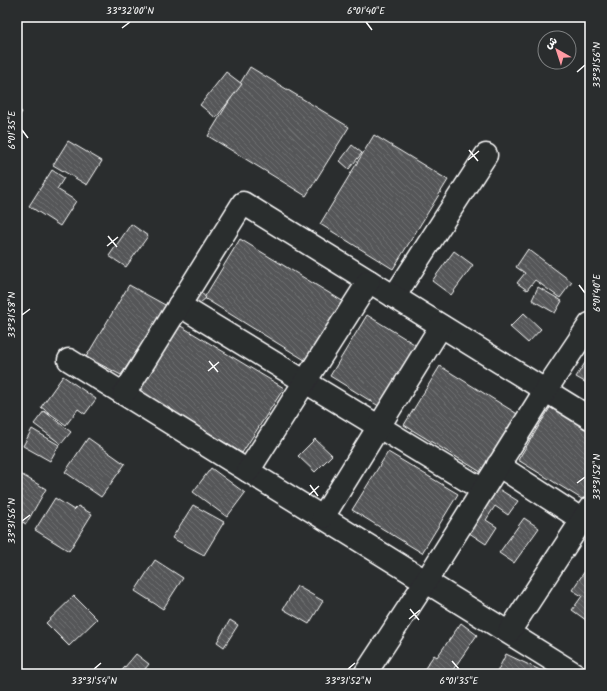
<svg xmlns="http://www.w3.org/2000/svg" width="607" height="691" font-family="Kalam,'Playpen Sans Arabic',sans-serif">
  <defs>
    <pattern id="building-back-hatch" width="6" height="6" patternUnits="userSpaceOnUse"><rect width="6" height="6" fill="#555758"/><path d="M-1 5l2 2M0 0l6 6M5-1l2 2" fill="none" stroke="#6e7071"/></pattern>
  </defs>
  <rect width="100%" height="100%" fill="#2a2d2e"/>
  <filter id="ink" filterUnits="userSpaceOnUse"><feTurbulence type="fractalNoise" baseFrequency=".025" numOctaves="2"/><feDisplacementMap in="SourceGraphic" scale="8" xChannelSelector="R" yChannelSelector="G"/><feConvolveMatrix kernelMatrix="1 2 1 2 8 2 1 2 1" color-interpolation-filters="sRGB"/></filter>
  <g filter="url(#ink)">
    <g fill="url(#building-back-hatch)" stroke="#fff">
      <polygon points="250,67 349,127 306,196 208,136"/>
      <polygon points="226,72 242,84 216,118 200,105"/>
      <polygon points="17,109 22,112 17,119"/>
      <polygon points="374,135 448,180 393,269 320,224"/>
      <polygon points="68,141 102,161 87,185 53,165"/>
      <polygon points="352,145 362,153 349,169 340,161"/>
      <polygon points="52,170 64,178 57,189 76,201 60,226 29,206"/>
      <polygon points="131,224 148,236 126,267 109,256"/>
      <polygon points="240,239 344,302 308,362 204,298"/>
      <polygon points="528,249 572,282 560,298 535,280 527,290 517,283 525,273 516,267"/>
      <polygon points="454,251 473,265 451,295 432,281"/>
      <polygon points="129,285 167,306 121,375 86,357"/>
      <polygon points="195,285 206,298 194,308"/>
      <polygon points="538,287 562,301 555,313 532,300"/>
      <polygon points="524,313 541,329 528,343 510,327"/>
      <polygon points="367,315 419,347 382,408 330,376"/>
      <polygon points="174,322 284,388 242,453 133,387"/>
      <polygon points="590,355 590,385 576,377"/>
      <polygon points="440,366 519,415 484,474 404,425"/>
      <polygon points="63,376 96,399 85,414 78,409 66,425 41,407"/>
      <polygon points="551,406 590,430 590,493 585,501 518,460"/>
      <polygon points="44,411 71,432 61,444 34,424"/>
      <polygon points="32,429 59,445 50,461 23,446"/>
      <polygon points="88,438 125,464 101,497 65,472"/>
      <polygon points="315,439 332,455 315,472 298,456"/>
      <polygon points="388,452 458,494 422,553 352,510"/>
      <polygon points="211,468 245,493 227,517 193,492"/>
      <polygon points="17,472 46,489 26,524 17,519"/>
      <polygon points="489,483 518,501 508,515 495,506 486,520 497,527 486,544 460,527"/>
      <polygon points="55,498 74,510 78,506 92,514 69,551 35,530"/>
      <polygon points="193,505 224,522 204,555 172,538"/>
      <polygon points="524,518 539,528 514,563 499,553"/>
      <polygon points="155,560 183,578 163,609 135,591"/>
      <polygon points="585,571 590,575 590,623 572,610 582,596 572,590"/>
      <polygon points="297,586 323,601 309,624 283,609"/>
      <polygon points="74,596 97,619 69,646 46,623"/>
      <polygon points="230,620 238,625 224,647 217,642"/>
      <polygon points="461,623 477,635 450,674 421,674 434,655 437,657"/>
      <polygon points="136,654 149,664 141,674 119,674"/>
      <polygon points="506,654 542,671 541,674 496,674"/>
    </g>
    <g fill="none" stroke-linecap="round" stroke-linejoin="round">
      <defs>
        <g id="minor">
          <polyline points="394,297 486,155"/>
          <polyline points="179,305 483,490"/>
          <polyline points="69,360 575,674"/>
          <polyline points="124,394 243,203 590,418"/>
          <polyline points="498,465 590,525"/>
          <polyline points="248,471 369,281"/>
          <polyline points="323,517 441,326"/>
          <polyline points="509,632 590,508"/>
          <polyline points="365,674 426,581 545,391 590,324"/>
        </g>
      </defs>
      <use href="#minor" stroke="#fff" stroke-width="25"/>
      <use href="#minor" stroke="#2a2d2e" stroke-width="22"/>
    </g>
  </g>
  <path fill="none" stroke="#fff" stroke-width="1.5" d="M 366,22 L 372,30M 122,28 L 130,22M 577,72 L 585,65M 22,130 L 28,138M 469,150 L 478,161M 468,160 L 479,151M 108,236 L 117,247M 107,246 L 118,237M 579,285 L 585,293M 22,315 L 30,309M 209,361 L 218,372M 208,371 L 219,362M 577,483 L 585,477M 310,485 L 318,496M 309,495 L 319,486M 22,521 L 30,515M 410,609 L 419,620M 409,619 L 420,610M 452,661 L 459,669M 94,669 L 101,663M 348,669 L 355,663"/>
  <rect width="607" height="691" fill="none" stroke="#2a2d2e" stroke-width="44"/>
  <g transform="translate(557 50) rotate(321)"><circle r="19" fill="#2a2d2e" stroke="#7f8182"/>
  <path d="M0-3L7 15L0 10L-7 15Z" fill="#ff9aa2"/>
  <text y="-6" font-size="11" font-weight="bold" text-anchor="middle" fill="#ffffff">ش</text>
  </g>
  <rect x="22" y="22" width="563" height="647" fill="none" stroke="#fff" stroke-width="1.5"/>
  <g font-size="10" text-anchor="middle" fill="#fff">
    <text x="130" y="14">33°32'00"N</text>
    <text x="366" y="14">6°01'40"E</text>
    <text transform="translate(596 65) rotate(-90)" y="4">33°31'56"N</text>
    <text transform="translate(11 130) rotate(-90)" y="4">6°01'35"E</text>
    <text transform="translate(596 293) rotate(-90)" y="4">6°01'40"E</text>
    <text transform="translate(11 315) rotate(-90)" y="4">33°31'58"N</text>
    <text transform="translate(596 477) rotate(-90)" y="4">33°31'52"N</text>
    <text transform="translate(11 521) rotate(-90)" y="4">33°31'56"N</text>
    <text x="94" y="684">33°31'54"N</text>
    <text x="348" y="684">33°31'52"N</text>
    <text x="459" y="684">6°01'35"E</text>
  </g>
</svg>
